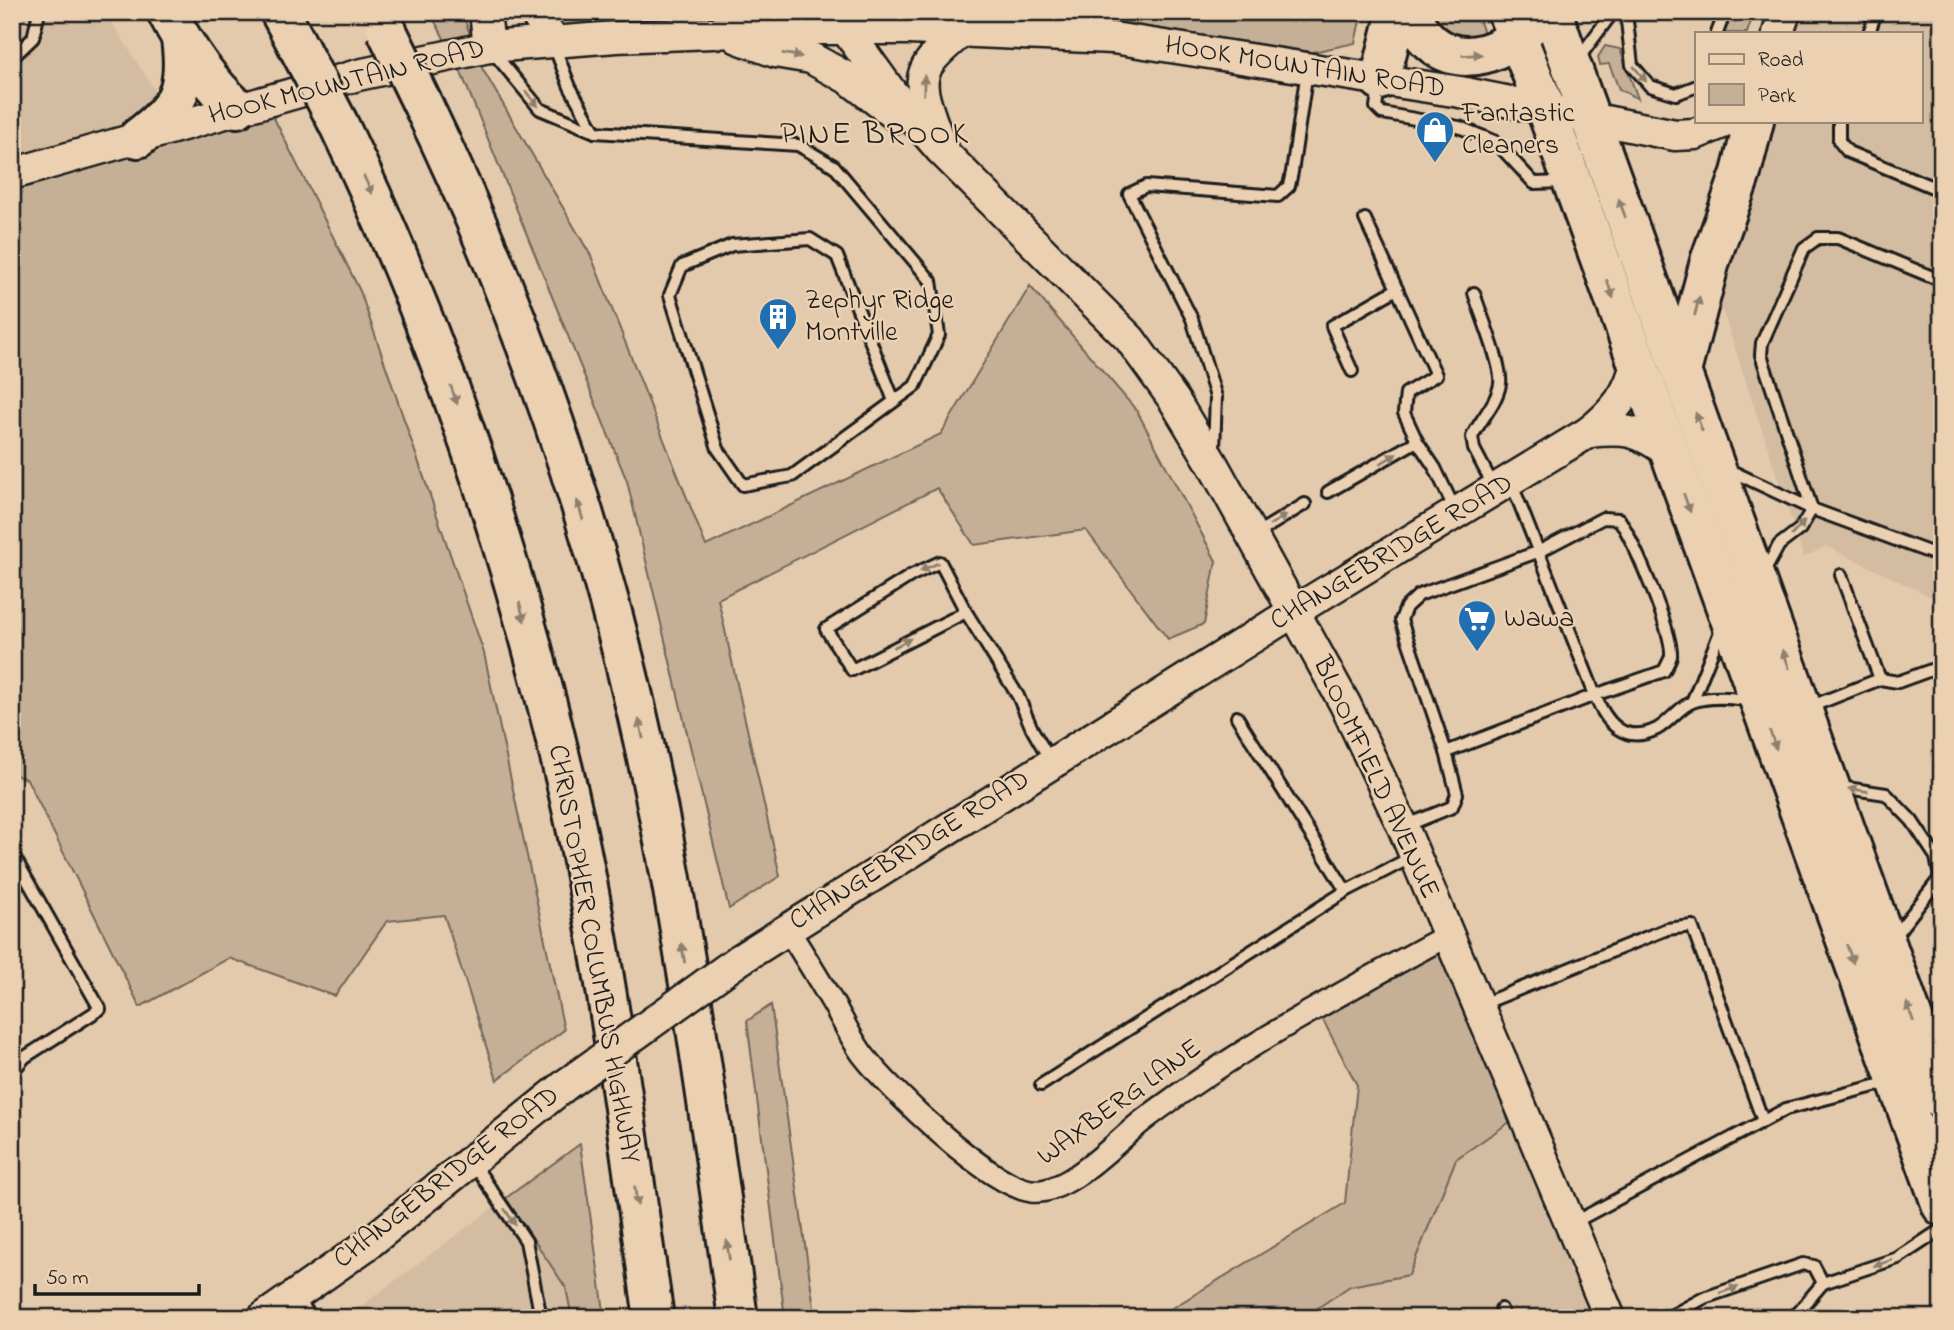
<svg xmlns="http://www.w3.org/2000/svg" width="1954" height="1330" font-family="'Indie Flower',sans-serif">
  <rect width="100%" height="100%" fill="#e3caac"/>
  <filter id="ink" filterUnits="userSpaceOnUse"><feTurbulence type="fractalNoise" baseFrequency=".0143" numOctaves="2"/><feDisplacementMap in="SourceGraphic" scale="14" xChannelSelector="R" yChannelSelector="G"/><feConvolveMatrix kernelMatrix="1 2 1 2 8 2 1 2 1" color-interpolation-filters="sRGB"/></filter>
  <g filter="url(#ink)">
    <g fill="#d3bca1">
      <polygon points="12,12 105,12 175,122 12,165"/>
      <polygon points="1800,12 1942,12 1942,602 1826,546 1804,558 1721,306 1771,121 1921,121 1921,33 1794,33"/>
      <polygon points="1523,1113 1610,1318 1303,1318 1350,1286 1409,1274 1456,1159"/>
      <polygon points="506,1198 566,1288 572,1318 345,1318"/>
    </g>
    <g fill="#c5b097" stroke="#70665a" stroke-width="2">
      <polygon points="430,12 462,12 482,68 591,256 706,546 941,434 1030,286 1137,411 1216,561 1204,624 1168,639 1086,530 974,545 937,488 718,599 780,876 729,909 627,481 458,65"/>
      <polygon points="1045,12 1362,12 1355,43 1313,52"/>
      <polygon points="1421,12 1476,12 1486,38 1449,37"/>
      <polygon points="1732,12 1754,12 1747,33 1724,33"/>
      <polygon points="1605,46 1620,49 1638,99 1619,89 1609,64 1600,65 1598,57"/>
      <polygon points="265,100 360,291 484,653 564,1030 497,1080 444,915 387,921 335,996 229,958 140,1007 27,779 12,774 12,165"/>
      <polygon points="1447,930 1523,1113 1456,1159 1409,1275 1350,1286 1303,1318 1156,1318 1345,1203 1357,1085 1313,1001"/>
      <polygon points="771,1005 814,1308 833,1318 785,1318 747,1021"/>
      <polygon points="580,1144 605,1318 572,1318 566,1288 506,1198"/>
    </g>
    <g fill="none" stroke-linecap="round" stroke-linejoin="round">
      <defs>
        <g id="lane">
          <polyline points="1626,12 1632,65 1650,86 1676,94 1697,86"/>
          <polyline points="1001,31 1006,12"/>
          <polyline points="1717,33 1725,12"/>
          <polyline points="1869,33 1876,12"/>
          <polyline points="553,43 570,87 595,132"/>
          <polyline points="493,52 540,109 595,132 798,145 834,166 931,281 939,335 915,386 792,476 743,485 718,449 670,295 682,266 732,245 810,239 837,256 894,401"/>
          <polyline points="12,58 33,38 39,12"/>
          <polyline points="1578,59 1613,12"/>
          <polyline points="1379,86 1376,107 1382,113 1459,127 1496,142 1534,183 1566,182"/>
          <polyline points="1839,121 1839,141 1848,152 1942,191"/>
          <polyline points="1365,219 1436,375 1406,393 1404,413 1417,441"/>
          <polyline points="1942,281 1838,238 1818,238 1804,248 1762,343 1761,355 1812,509 1942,557"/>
          <path d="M 1474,293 C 1480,313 1503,367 1500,384 C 1497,403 1480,420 1472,437 L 1474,449 L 1495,489"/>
          <polyline points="1352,371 1332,326 1397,289"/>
          <polyline points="1214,450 1216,397 1192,319 1129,194 1146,186 1278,196 1289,186 1292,172 1307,71"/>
          <polyline points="1727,469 1812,509 1800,529 1779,545 1763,574"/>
          <polyline points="1328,492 1417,441 1435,468 1456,512"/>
          <polyline points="1254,535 1305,504"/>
          <polyline points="966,612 852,670 826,629 912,575 940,562 966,612 1018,696 1032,729 1050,760"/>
          <polyline points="1880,679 1898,682 1942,666"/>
          <polyline points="1692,702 1722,627"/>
          <polyline points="1807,708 1880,679 1841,575"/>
          <polyline points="1237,717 1346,891"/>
          <path d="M 1446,752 L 1401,620 L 1406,607 L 1419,595 L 1540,551 L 1603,518 L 1619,519 C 1633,540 1673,632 1671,656 C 1670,660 1666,667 1664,671 L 1595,695 L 1511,482"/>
          <polyline points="1840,787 1886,794 1912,821 1936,857 1940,878 1893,938"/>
          <path d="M 1405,826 L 1452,807 L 1457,794 L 1446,752 L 1595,695 C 1606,723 1624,745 1657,729 C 1670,722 1679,707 1692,702 C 1710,695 1734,698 1753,701"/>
          <polyline points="12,853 100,1009 25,1057 12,1072"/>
          <polyline points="1480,1005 1667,929 1692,926 1763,1121"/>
          <polyline points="1041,1085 1346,891 1412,857"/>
          <polyline points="473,1163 526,1241 541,1318"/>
          <polyline points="1571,1224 1786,1109 1890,1082"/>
          <polyline points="297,1298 312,1318"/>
          <polyline points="1501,1309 1504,1318"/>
          <polyline points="1667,1318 1704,1298 1803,1264 1814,1266 1823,1283"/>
          <polyline points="1793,1318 1823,1283 1898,1258 1942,1229"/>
        </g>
        <path id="street" d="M 787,928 C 802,952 817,976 831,1000 C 842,1018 851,1039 863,1055 C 891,1091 987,1184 1031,1191 C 1068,1196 1117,1140 1145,1119 C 1240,1047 1344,992 1448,935"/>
        <g id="secondary">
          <polyline points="485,12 489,47"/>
          <polyline points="535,12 553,41"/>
          <polyline points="837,17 891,92 941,150 1130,339 1174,400 1213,465 1345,704 1403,827 1610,1318"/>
          <polyline points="1778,33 1785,12"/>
          <polyline points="738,38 775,52 811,58 849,79 898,117"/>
          <path d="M 937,136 C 917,80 912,72 960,33"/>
          <polyline points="12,174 358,75 489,47 616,37 808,29 909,29 1113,38 1460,92 1675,135 1695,134 1727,121"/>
          <path d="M 1589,432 C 1626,428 1638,430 1668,452"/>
          <path d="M 739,960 L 1293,612 L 1589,432 C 1614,412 1630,394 1636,362"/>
          <polyline points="263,1318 364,1247 568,1083"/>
        </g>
        <g id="highway">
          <path d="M 167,12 C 185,47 208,82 237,108"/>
          <polyline points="280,12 300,50"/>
          <path d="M 1410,12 C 1436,74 1495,64 1534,21"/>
          <polyline points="1507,12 1546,109 1942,1206"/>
          <polyline points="1552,12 1942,1099"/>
          <polyline points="1380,80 1397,12"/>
          <path d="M 423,105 C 516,298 589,504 637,713 C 683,912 709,1116 738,1318"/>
          <path d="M 338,123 C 444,344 520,574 573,813 C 609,979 629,1149 654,1318"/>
          <path d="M 138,138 C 178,108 188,90 181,39"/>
          <polyline points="1681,372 1710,261 1741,173 1754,121"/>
        </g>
      </defs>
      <use href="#lane" stroke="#1c1c1c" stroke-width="16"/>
      <use href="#street" stroke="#1c1c1c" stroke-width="26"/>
      <use href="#secondary" stroke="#1c1c1c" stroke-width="35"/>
      <use href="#highway" stroke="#1c1c1c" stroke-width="44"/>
      <use href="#lane" stroke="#ebd1b2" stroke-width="10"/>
      <use href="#street" stroke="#ebd1b2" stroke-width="21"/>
      <use href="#secondary" stroke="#ebd1b2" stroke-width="30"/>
      <use href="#highway" stroke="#ebd1b2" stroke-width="38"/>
      <defs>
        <polyline id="secondary-bridge" points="568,1083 739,960"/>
        <g id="highway-bridge">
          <polyline points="386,29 423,105"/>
          <polyline points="300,50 338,123"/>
        </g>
      </defs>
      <use href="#secondary-bridge" stroke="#1c1c1c" stroke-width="35" stroke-linecap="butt"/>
      <use href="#highway-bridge" stroke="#1c1c1c" stroke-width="44" stroke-linecap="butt"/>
      <use href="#secondary-bridge" stroke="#ebd1b2" stroke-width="30"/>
      <use href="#highway-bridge" stroke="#ebd1b2" stroke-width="38"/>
    </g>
    <defs><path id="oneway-solid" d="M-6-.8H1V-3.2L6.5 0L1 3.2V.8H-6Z" transform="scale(1.75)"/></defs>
    <g fill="#8e806e">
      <use href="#oneway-solid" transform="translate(792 55) rotate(10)"/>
      <use href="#oneway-solid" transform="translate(1472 55) rotate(-3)"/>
      <use href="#oneway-solid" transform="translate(1640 74) rotate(50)"/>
      <use href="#oneway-solid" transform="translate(924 85) rotate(-89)"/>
      <use href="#oneway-solid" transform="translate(532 99) rotate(50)"/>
      <use href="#oneway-solid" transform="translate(368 185) rotate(65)"/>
      <use href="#oneway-solid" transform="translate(1622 208) rotate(-110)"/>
      <use href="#oneway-solid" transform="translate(1610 289) rotate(70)"/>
      <use href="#oneway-solid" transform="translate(1697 306) rotate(-76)"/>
      <use href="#oneway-solid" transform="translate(454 395) rotate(70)"/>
      <use href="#oneway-solid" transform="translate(1699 422) rotate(-110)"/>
      <use href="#oneway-solid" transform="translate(1388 459) rotate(-30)"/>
      <use href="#oneway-solid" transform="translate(1687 503) rotate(70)"/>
      <use href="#oneway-solid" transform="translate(580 510) rotate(-107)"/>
      <use href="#oneway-solid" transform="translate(1278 520) rotate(-31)"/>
      <use href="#oneway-solid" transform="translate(1798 528) rotate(-48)"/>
      <use href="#oneway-solid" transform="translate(929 567) rotate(156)"/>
      <use href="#oneway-solid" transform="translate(522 612) rotate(75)"/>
      <use href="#oneway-solid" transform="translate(902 643) rotate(-28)"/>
      <use href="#oneway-solid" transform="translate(1786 659) rotate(-110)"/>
      <use href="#oneway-solid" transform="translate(641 729) rotate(-102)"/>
      <use href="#oneway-solid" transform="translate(1773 740) rotate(70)"/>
      <use href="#oneway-solid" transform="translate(1858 790) rotate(-171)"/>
      <use href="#oneway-solid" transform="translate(683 953) rotate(-100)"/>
      <use href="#oneway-solid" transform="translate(1850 954) rotate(70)"/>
      <use href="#oneway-solid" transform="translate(1910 1012) rotate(-110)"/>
      <use href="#oneway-solid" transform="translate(636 1196) rotate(82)"/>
      <use href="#oneway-solid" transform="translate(510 1217) rotate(56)"/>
      <use href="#oneway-solid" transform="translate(728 1250) rotate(-98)"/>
      <use href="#oneway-solid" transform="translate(1883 1263) rotate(162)"/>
      <use href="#oneway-solid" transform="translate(1729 1290) rotate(-19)"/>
    </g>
  </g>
  <defs>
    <symbol id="shop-pin" viewBox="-11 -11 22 30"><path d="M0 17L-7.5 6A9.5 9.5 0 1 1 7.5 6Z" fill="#1f6fb2" stroke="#ebd1b2"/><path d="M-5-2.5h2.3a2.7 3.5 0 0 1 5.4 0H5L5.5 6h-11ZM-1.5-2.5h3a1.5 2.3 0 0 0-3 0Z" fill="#fff"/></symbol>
    <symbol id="building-pin" viewBox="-11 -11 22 30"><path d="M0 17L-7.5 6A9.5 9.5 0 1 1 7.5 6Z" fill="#1f6fb2" stroke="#ebd1b2"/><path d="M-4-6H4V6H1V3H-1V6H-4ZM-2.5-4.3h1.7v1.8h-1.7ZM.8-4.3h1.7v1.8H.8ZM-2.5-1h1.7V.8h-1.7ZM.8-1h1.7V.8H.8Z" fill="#fff"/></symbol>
    <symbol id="supermarket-pin" viewBox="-11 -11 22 30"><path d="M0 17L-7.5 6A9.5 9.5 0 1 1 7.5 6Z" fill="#1f6fb2" stroke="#ebd1b2"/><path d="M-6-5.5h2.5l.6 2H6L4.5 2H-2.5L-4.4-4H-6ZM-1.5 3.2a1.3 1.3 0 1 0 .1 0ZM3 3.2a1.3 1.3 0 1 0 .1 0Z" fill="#fff"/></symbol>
  </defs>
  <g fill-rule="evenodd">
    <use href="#shop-pin" x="1413" y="108" width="44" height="60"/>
    <use href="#building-pin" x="756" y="295" width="44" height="60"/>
    <use href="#supermarket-pin" x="1455" y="597" width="44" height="60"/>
  </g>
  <g text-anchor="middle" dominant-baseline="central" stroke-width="5" stroke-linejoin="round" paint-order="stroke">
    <g font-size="28" fill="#1c1c1c" stroke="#ebd1b2">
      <text transform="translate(1305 68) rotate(9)">HOOK MOUNTAIN ROAD</text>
      <text transform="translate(347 83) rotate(-14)">HOOK MOUNTAIN ROAD</text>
      <text transform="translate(1392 553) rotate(-31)">CHANGEBRIDGE ROAD</text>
      <text transform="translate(1375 778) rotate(65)">BLOOMFIELD AVENUE</text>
      <text transform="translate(910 851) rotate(-32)">CHANGEBRIDGE ROAD</text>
      <text transform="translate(593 954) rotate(80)">CHRISTOPHER COLUMBUS HIGHWAY</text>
      <text transform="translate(1120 1103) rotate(-36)">WAXBERG LANE</text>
      <text transform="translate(447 1178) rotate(-38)">CHANGEBRIDGE ROAD</text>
    </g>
    <g font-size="28" fill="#1c1c1c" stroke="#ebd1b2" text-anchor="start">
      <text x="1462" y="114">Fantastic<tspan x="1462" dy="32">Cleaners</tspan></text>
      <text x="805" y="301">Zephyr Ridge<tspan x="805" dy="32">Montville</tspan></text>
      <text x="1504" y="619">Wawa</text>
    </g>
    <g font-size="32" letter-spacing="2" fill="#1c1c1c" stroke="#ebd1b2">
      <text x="875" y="135">PINE BROOK</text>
    </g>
  </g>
  <rect width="1954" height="1330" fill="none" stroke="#ebd1b2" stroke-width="42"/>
  <rect x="21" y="21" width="1912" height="1288" fill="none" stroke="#1c1c1c" stroke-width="2.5" filter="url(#ink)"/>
  <rect x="1695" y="32" width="228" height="91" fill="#ebd1b2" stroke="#988976" stroke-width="2"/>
  <rect x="1709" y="54" width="35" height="10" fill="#ebd1b2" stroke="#988976" stroke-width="2"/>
  <text x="1758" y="66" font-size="21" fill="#1c1c1c">Road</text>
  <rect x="1709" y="84" width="35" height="21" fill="#c5b097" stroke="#988976" stroke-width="2"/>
  <text x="1758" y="102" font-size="21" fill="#1c1c1c">Park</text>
  <path d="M35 1284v10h164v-10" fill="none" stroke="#1c1c1c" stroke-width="3.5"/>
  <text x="46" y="1284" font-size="21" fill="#1c1c1c" stroke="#ebd1b2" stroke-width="5" paint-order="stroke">50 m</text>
</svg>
